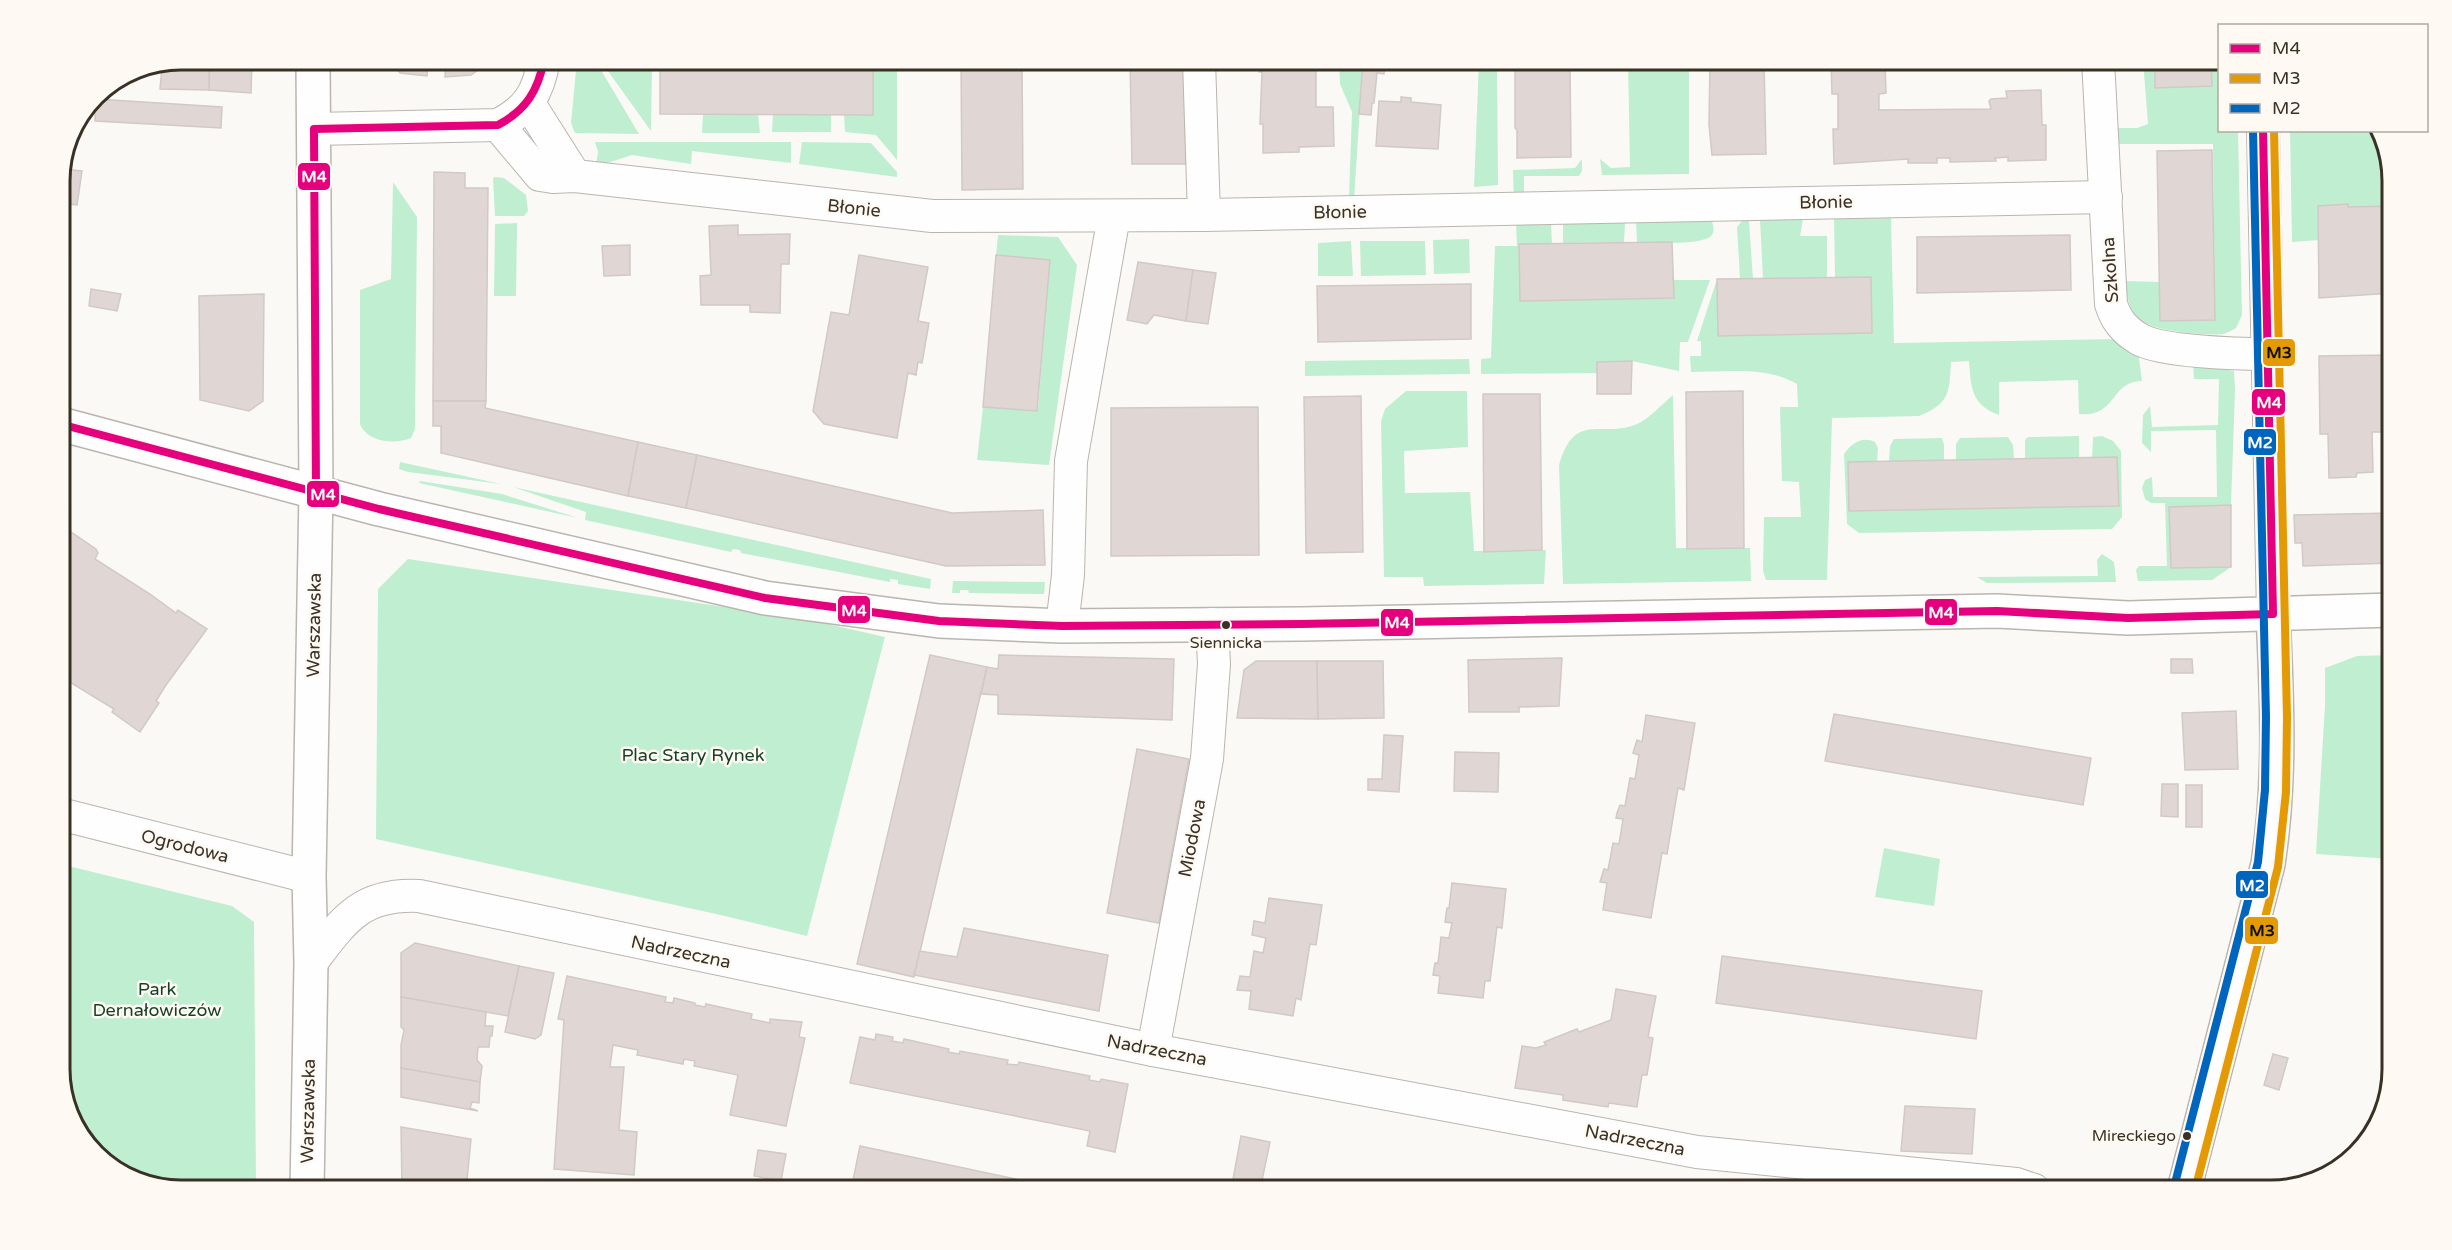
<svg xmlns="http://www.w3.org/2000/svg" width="2452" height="1250" font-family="'Varela Round',sans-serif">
  <rect width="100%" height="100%" fill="#fbf9f6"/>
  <g fill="#bfefd0">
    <polygon points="577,60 595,60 639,134 575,133 571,123"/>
    <polygon points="652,60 651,131 600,60"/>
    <polygon points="873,60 897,60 897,160 876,135 845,132 844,115 873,115"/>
    <polygon points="1339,60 1363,60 1354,200 1349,196 1352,112 1340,84"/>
    <polygon points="1479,60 1497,60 1498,185 1474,187"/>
    <polygon points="1628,60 1689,60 1689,174 1602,175 1600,159 1611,168 1630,167"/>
    <path d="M 2143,60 L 2155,60 L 2156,88 L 2211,86 L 2211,60 L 2219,60 L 2220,130 L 2238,131 L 2242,315 L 2236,328 C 2232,330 2227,333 2223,334 C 2207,336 2152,331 2140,320 C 2129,310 2126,295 2125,281 L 2159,282 L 2160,321 L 2215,320 L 2213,144 L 2117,144 L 2116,128 L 2137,128 L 2148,124 Z"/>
    <polygon points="703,114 758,115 760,133 702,133"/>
    <polygon points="773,115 831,115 831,132 772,132"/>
    <polygon points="2290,131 2377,131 2392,174 2392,206 2348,207 2348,204 2318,206 2319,240 2292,242"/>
    <polygon points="595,142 791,142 791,163 692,151 691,164 632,155 604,164 596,164 598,152"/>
    <polygon points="802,142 871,143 897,172 897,177 799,164"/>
    <polygon points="1582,159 1582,171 1579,176 1524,176 1524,202 1514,202 1513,170 1575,168"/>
    <polygon points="495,177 504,178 526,195 528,211 524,216 495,216 493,178"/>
    <path d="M 393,182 L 417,217 L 415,429 L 411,438 C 395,445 367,442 360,424 L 360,290 L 391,279 Z"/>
    <path d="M 1891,218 L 1894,343 L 2122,339 L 2138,351 L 2142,381 C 2115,381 2116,407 2094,413 C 2090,415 2084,414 2079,414 L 2078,380 L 1999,382 L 1999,415 C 1971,405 1971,387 1969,361 L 1951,362 C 1949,392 1951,403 1919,416 L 1832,418 L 1827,580 L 1766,580 L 1763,571 L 1764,517 L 1801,517 L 1799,482 L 1782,481 L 1780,407 L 1798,407 L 1797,384 C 1766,366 1726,372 1691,372 L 1690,356 L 1701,356 L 1701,341 L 1697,341 L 1717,279 L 1718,336 L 1872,333 L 1870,277 L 1835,277 L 1834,219 Z"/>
    <polygon points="1803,219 1800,236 1827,236 1827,278 1763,279 1760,220"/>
    <path d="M 1712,221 C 1713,226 1715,230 1712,235 C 1704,246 1652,242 1637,242 L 1636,222 Z"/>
    <polygon points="1742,221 1749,221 1753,279 1740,279 1737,227"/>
    <polygon points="517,223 516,296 494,296 495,224"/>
    <polygon points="1625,223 1624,242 1563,243 1563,224"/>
    <polygon points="1516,224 1551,224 1552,244 1519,245 1520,301 1673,298 1673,280 1710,280 1688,342 1680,342 1679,371 1632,361 1598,362 1597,373 1481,374 1481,359 1491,358 1495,246 1517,246"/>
    <polygon points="998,235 1058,237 1077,265 1049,465 977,460 983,407 1038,410 1050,260 996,255"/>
    <polygon points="1469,239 1470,273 1434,274 1433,240"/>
    <polygon points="1351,241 1353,276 1318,276 1318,243"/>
    <polygon points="1360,241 1425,241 1426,275 1361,276"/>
    <polygon points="1469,359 1470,374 1305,376 1305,361"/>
    <polygon points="2193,364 2234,371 2235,390 2231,505 2170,507 2171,568 2231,567 2212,580 2138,581 2136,570 2139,566 2167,566 2165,503 2151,503 2145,499 2142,488 2145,480 2152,477 2153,497 2217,497 2216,430 2151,431 2151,452 2142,443 2143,415 2150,406 2152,427 2218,425 2219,379 2194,379"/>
    <polygon points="1406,391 1467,391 1468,447 1404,451 1405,493 1470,492 1474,551 1546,550 1544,584 1424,586 1423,577 1384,577 1381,421 1385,409"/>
    <path d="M 1673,395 L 1676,548 L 1750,548 L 1751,581 L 1563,584 L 1559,465 C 1575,410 1601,439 1637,424 C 1649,419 1662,404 1673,395 Z"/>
    <polygon points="2079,436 2079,458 2025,459 2025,440 2028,437"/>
    <path d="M 2102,436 L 2113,441 L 2121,451 L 2122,517 L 2112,529 L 1859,533 L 1847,524 L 1844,454 C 1852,443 1862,436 1875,442 L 1878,448 L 1877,462 L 1849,462 L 1849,511 L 2119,506 L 2117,457 L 2092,458 L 2093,437 Z"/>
    <polygon points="2008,437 2013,445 2014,459 1956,460 1956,444 1960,438"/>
    <polygon points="1942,438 1944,445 1944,461 1889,461 1890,446 1894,439"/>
    <polygon points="400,462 501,484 408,472 399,469"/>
    <polygon points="420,481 502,494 578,518 419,483"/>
    <polygon points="513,487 931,579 930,589 898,584 898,580 890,579 890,582 741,553 740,550 733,549 731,552 585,520 586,512"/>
    <polygon points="2102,554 2114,562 2116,582 1987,583 1977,577 2098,576 2097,560"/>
    <polygon points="408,559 810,620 885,637 807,936 725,916 376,839 378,589"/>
    <polygon points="953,581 1045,582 1044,594 969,593 968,590 960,590 960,593 952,593"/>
    <polygon points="2392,655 2392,859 2316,854 2325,705 2325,668 2357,656"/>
    <polygon points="1884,848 1940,859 1934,906 1875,897"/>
    <polygon points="60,864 232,906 254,922 256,1190 181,1190 128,1178 81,1136 60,1077"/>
  </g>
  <g fill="#e0d7d4" stroke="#d1c9c6" stroke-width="1.5">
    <polygon points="210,60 252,60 251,93 209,90"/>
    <polygon points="389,60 428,60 427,76 400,73"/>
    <polygon points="446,60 486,60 482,67 471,75 445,77"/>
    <polygon points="660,60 873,60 873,115 660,114"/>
    <polygon points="961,60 1022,60 1023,189 962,190"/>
    <polygon points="1130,60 1184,60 1186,164 1132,164"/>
    <polygon points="1259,60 1319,60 1319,66 1316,67 1316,107 1333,107 1334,146 1299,147 1299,152 1263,153 1263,124 1260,124 1262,72 1259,72"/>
    <polygon points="1363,60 1385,60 1384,74 1377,73 1374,103 1372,103 1371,115 1359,114"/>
    <polygon points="1515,60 1570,60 1571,157 1517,158 1517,130 1515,128"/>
    <polygon points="1710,60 1764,60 1766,154 1712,155 1709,125"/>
    <polygon points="1831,60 1885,60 1886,93 1879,94 1879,110 1991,109 1989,101 1991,99 2007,98 2006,91 2041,90 2042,125 2046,125 2046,160 2008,161 2008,157 1995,158 1996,161 1950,162 1950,158 1937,158 1937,163 1908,163 1908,159 1834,164 1833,129 1838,129 1838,94 1832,94"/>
    <polygon points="2155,60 2211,60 2212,86 2155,88"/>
    <polygon points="162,67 209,69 209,90 160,89"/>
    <polygon points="1401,97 1411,98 1411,102 1441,105 1438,149 1376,146 1379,101 1401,102"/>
    <polygon points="96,99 222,107 221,128 95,121"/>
    <polygon points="2212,150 2215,320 2160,321 2157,151"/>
    <polygon points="63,169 82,171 77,205 60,203"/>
    <polygon points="434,172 465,173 465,188 488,188 486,401 433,401"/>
    <polygon points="2348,204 2348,207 2392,206 2392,293 2319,298 2318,206"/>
    <polygon points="738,225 738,235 790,234 789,264 781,264 780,313 750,312 750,305 701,305 700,276 711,275 709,226"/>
    <polygon points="2070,235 2071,290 1917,293 1917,237"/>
    <polygon points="1672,242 1674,298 1520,301 1519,244"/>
    <polygon points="630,245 630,275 604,276 602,246"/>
    <polygon points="859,255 928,267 918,321 929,323 922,363 918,362 916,375 908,373 897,438 824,424 813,411 831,312 849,315"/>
    <polygon points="996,255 1050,260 1037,411 983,407"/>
    <polygon points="1138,262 1193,270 1186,321 1154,315 1147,324 1127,320"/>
    <polygon points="1193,270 1216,273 1208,324 1186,321"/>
    <polygon points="1871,277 1872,333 1718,336 1717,279"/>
    <polygon points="1471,284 1471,339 1318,342 1317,286"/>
    <polygon points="91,289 121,294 117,311 89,306"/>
    <polygon points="264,294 263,401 249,411 200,400 199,296"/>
    <polygon points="2390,355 2392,432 2372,432 2373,472 2357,473 2356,477 2329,478 2328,434 2320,434 2319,356"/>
    <polygon points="1632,361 1631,394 1597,394 1597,362"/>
    <polygon points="1743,391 1744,548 1687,549 1686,392"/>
    <polygon points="1483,394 1540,394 1542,550 1484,552"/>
    <polygon points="1361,396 1363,552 1306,553 1304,397"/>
    <polygon points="433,401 486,401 485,408 638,442 628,496 441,453 441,426 433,426"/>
    <polygon points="1258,407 1259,555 1111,556 1111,408"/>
    <polygon points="638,442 697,455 686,508 628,496"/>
    <polygon points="697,455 952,513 1043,510 1045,565 946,566 686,508"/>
    <polygon points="2117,457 2119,506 1849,511 1848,462"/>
    <polygon points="2231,505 2231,567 2171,568 2169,507"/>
    <polygon points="2392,513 2392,563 2303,566 2302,543 2295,543 2294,515"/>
    <polygon points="67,532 71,532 96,549 98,553 95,559 150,594 176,613 178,610 207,629 166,685 156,701 159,703 140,732 112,712 114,709 60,676 60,536 62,537"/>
    <polygon points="930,655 987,667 914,977 857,964"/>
    <polygon points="999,655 1174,659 1172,720 998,714 998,695 981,694 987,667 998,669"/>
    <polygon points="1562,658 1559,706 1519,707 1519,712 1469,712 1468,660"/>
    <polygon points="2171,659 2192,659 2193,673 2171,673"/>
    <polygon points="1256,661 1317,661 1318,719 1237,718 1244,670"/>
    <polygon points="1317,661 1383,661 1384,718 1318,719"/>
    <polygon points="2236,711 2238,769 2185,770 2182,713"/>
    <polygon points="1834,714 2091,758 2083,805 1825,761"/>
    <polygon points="1646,715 1695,723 1684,790 1678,788 1667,854 1662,853 1651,918 1603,910 1607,883 1600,882 1604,869 1608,870 1613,843 1619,844 1623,819 1616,818 1617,813 1620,805 1625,806 1630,778 1635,779 1639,755 1633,753 1637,740 1642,742"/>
    <polygon points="1384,735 1403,736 1399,792 1368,790 1368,779 1382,779"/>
    <polygon points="1137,749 1189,759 1159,923 1107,913"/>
    <polygon points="1455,752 1499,753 1498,792 1454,791"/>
    <polygon points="2162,784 2178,784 2178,817 2161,816"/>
    <rect x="2186" y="785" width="16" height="42"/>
    <polygon points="1452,883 1506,889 1502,928 1497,927 1490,981 1485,981 1483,998 1438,993 1440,976 1433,975 1435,963 1438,963 1441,937 1449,938 1452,923 1445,922 1447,908 1449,908"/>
    <polygon points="1269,898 1322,905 1316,945 1310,944 1301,1000 1296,998 1293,1016 1249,1009 1251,991 1237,990 1240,976 1250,977 1254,951 1263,953 1266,938 1252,935 1254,921 1265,923"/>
    <polygon points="964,928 1108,955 1099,1011 914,975 920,951 957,957"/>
    <polygon points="415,943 519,966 508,1016 401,997 401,953"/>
    <polygon points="1722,956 1982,991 1976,1039 1716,1003"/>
    <polygon points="519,966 554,973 541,1035 535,1039 505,1032"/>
    <polygon points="567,976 666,997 665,1002 673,1003 674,998 695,1003 695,1005 705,1007 706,1004 752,1014 751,1019 770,1023 770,1019 802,1022 799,1037 805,1038 786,1126 730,1115 738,1075 694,1066 695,1061 684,1059 683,1064 637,1055 638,1050 613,1045 610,1067 624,1067 619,1130 637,1132 634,1175 554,1169 564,1020 558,1019"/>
    <polygon points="1616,989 1656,996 1648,1037 1653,1038 1647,1075 1642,1075 1637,1107 1609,1103 1608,1107 1563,1100 1563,1095 1515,1088 1522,1046 1536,1048 1546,1045 1544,1042 1577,1029 1579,1032 1611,1020"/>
    <polygon points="401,997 486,1012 485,1026 493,1026 492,1036 490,1036 489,1047 478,1047 477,1060 482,1066 480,1082 401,1068 401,1045 404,1030 401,1027"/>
    <polygon points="876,1034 893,1037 892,1041 903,1043 904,1039 949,1049 948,1052 959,1054 960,1051 1008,1060 1007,1064 1018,1065 1019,1062 1090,1076 1089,1080 1100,1082 1101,1079 1128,1084 1115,1152 1087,1146 1090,1131 850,1083 860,1037 875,1040"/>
    <polygon points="2273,1054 2288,1058 2279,1090 2264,1085"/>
    <polygon points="401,1068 480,1082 479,1103 472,1102 470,1108 478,1111 401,1097"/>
    <polygon points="1905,1106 1975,1109 1972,1154 1901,1151"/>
    <polygon points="401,1127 471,1139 466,1190 402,1190"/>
    <polygon points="1241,1136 1270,1142 1260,1190 1231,1190"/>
    <polygon points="860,1146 1067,1190 851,1190"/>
    <polygon points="758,1150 786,1154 781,1181 754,1176"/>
  </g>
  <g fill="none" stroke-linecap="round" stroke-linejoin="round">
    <defs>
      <g id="street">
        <polyline points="1199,60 1204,215"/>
        <path d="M 2098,60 L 2111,304 C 2116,320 2124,330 2139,339 C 2161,352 2240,354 2268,354"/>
        <polyline points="528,102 575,176"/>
        <polyline points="498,125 540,175 553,177 575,176 932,216 1204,215 2106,197"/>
        <path d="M 314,129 L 498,125 C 528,110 538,93 544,60"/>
        <polyline points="2263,130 2273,614"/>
        <polyline points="1062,626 1068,575 1071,461 1114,216"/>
        <polyline points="60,814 309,877"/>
        <path d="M 311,963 C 343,921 360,893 419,896 L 1153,1050 L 1697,1152 L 2016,1184 L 2034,1190"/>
        <polyline points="1153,1050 1207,759 1214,664 1212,624"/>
      </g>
      <g id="secondary">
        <polyline points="60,424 379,509 765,598 939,621 1062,626 1301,624 1997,611 2128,618 2392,610"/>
        <path d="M 2184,1190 L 2268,864 C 2281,781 2277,697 2273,614"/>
      </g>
      <polyline id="primary" points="307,1190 311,963 309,877 316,491 313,60"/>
    </defs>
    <use href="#street" stroke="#bab5ae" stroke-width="34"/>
    <use href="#secondary" stroke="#bab5ae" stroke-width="36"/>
    <use href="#primary" stroke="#bab5ae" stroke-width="36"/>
    <use href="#street" stroke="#fefefe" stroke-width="32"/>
    <use href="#secondary" stroke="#fefefe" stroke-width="33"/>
    <use href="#primary" stroke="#fefefe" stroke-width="33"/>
    <defs>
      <g id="bus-1">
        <polyline points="60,424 379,509 765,598 939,621 1062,626 1301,624 1997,611 2128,618 2273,614 2263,130"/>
        <path d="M 316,491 L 314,129 L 498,125 C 526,110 538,91 544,60"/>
      </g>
      <polyline id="bus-2" points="2195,1190 2278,867 2286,792 2287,717 2274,130"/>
      <polyline id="bus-3" points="2174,1187 2258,862 2265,790 2266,717 2253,130"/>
    </defs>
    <use href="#bus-1" stroke="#fef9f3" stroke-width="12"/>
    <use href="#bus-2" stroke="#fef9f3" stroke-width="12"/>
    <use href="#bus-3" stroke="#fef9f3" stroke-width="12"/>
    <use href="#bus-1" stroke="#e5007d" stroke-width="8"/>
    <use href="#bus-2" stroke="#e49a04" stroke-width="8"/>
    <use href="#bus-3" stroke="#0065bd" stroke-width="8"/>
  </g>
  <g fill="#393125" stroke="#fef9f3" stroke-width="2">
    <circle cx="1226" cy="625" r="5"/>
    <circle cx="2187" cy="1136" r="5"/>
  </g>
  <g text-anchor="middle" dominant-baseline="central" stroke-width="5" stroke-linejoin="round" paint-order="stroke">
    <g font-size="16" fill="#393125" stroke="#fef9f3">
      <text x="1226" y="643">Siennicka</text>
      <text x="2176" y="1136" text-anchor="end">Mireckiego</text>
    </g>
    <g font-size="18" fill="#393125" stroke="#fef9f3">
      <text transform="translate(1826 202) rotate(-1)">Błonie</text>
      <text transform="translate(854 208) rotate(6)">Błonie</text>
      <text transform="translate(1340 212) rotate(-1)">Błonie</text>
      <text transform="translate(2110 270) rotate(-94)">Szkolna</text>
      <text transform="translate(314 625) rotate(-89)">Warszawska</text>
      <text transform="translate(1192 838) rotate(-79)">Miodowa</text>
      <text transform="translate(185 846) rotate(14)">Ogrodowa</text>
      <text transform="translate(681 952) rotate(12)">Nadrzeczna</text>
      <text transform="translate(1157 1050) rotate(11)">Nadrzeczna</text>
      <text transform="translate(308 1111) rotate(-89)">Warszawska</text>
      <text transform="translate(1635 1140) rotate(11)">Nadrzeczna</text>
    </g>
    <g font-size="18" fill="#163f28" stroke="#fef9f3">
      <text x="693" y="755">Plac Stary Rynek</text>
      <text x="157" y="989">Park<tspan x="157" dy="21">Dernałowiczów</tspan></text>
    </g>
  </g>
  <path d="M0 0H2452V1250H0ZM181 70H2271A111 111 0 0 1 2382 181V1069A111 111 0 0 1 2271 1180H181A111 111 0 0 1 70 1069V181A111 111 0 0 1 181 70Z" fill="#fef9f3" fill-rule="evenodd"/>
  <path fill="none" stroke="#393125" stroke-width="3" d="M181 70H2271A111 111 0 0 1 2382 181V1069A111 111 0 0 1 2271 1180H181A111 111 0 0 1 70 1069V181A111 111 0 0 1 181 70Z"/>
  <g stroke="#fef9f3" stroke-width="2">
    <rect x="297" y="162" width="34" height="29" rx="6" fill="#e5007d"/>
    <rect x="2262" y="338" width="34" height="29" rx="6" fill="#e49a04"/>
    <rect x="2251" y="388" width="35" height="28" rx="6" fill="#e5007d"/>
    <rect x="2243" y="428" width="34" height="28" rx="6" fill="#0065bd"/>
    <rect x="306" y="480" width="34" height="28" rx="6" fill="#e5007d"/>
    <rect x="837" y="595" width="34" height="29" rx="6" fill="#e5007d"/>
    <rect x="1924" y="598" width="34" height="28" rx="6" fill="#e5007d"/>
    <rect x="1380" y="608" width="34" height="29" rx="6" fill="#e5007d"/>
    <rect x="2235" y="870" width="34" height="29" rx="6" fill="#0065bd"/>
    <rect x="2244" y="916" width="35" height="29" rx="6" fill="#e49a04"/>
  </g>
  <g font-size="16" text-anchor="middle" font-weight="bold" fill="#fff">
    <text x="314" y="182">M4</text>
    <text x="2269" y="408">M4</text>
    <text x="2260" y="448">M2</text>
    <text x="323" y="500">M4</text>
    <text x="854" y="616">M4</text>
    <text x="1941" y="618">M4</text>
    <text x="1397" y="628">M4</text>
    <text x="2252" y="891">M2</text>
  </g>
  <g font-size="16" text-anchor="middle" font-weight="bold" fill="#111">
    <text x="2279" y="358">M3</text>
    <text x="2262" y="936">M3</text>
  </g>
  <rect x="2218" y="24" width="210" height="108" fill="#fef9f3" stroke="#afa9a1" stroke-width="1.5"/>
  <rect x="2230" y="44" width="30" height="9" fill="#e5007d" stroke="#afa9a1" stroke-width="1.5"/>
  <text x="2272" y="54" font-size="18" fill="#393125">M4</text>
  <rect x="2230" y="74" width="30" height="9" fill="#e49a04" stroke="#afa9a1" stroke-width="1.5"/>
  <text x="2272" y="84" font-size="18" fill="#393125">M3</text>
  <rect x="2230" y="104" width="30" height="9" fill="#0065bd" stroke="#afa9a1" stroke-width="1.5"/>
  <text x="2272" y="114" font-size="18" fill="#393125">M2</text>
</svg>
